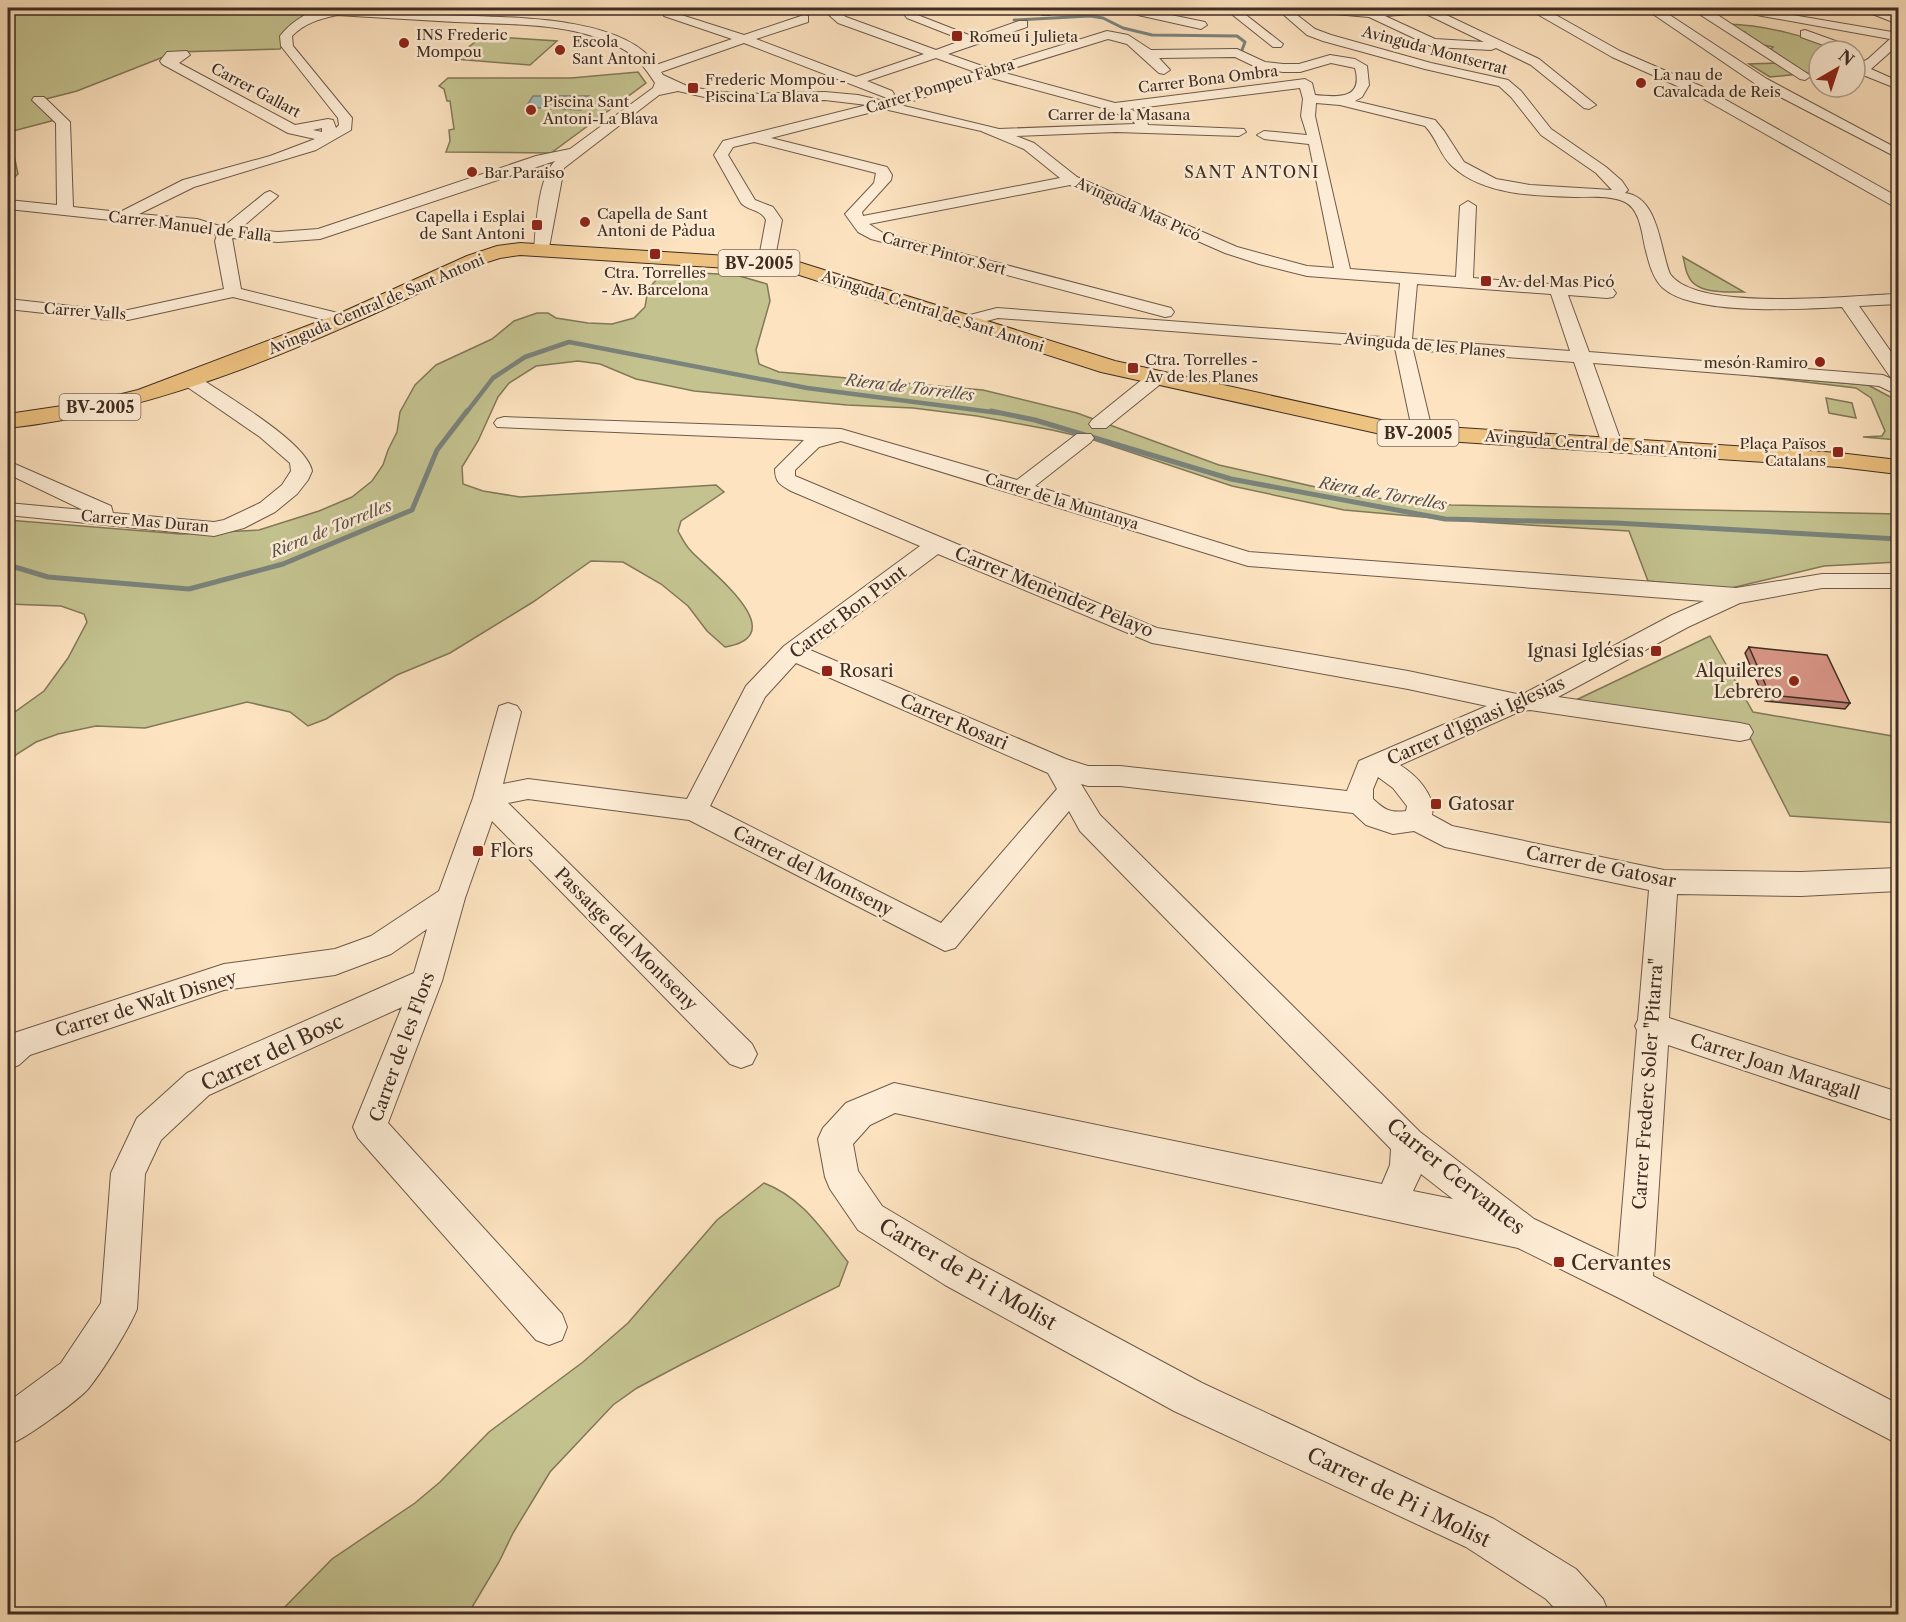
<svg xmlns="http://www.w3.org/2000/svg" width="1906" height="1622" font-family="'Libre Caslon Text',serif">
  <rect width="100%" height="100%" fill="#fde3c0"/>
  <filter id="stains"><feTurbulence type="fractalNoise" baseFrequency=".00333" numOctaves="4"/><feColorMatrix values="0 0 0 0 .2 0 0 0 0 .09 0 0 0 0 .02 0 0 0 .5 -.17"/></filter>
  <radialGradient id="worn" r=".72"><stop offset=".6" stop-color="#630" stop-opacity="0"/><stop offset="1" stop-color="#630" stop-opacity=".3"/></radialGradient>
  <g fill="#c4c390" stroke="#827859" stroke-width="1.5">
    <polygon points="8,8 415,8 407,14 340,8 296,21 280,49 176,52 77,91 38,101 55,120 9,132 18,174 8,183"/>
    <path d="M 1727,24 C 1768,25 1807,37 1845,51 L 1819,51 L 1819,72 L 1770,77 L 1749,64 L 1779,63 L 1769,51 L 1773,47 L 1758,44 L 1743,35 L 1745,32 L 1737,31 Z"/>
    <polygon points="483,36 557,41 530,65 453,59"/>
    <polygon points="638,72 646,83 551,153 446,152 450,141 449,130 454,129 450,101 447,101 444,89 439,86 448,78 571,78"/>
    <path d="M 1683,257 L 1744,292 C 1728,292 1695,295 1688,275 C 1685,270 1685,263 1683,257 Z"/>
    <path d="M 700,273 L 736,275 L 767,284 L 770,301 L 756,350 L 759,364 L 779,372 L 983,390 L 1077,413 L 1219,465 L 1355,496 L 1451,505 L 1898,514 L 1898,562 L 1824,566 L 1727,589 L 1648,581 L 1629,531 L 1480,522 L 1344,510 L 1232,486 L 1091,439 L 1052,430 L 977,416 L 913,408 L 847,405 L 694,391 L 636,379 L 600,364 L 578,361 L 536,366 L 509,383 L 498,397 L 478,441 L 462,467 L 463,484 L 483,491 L 520,497 L 716,485 L 724,492 L 681,521 L 678,531 C 682,538 685,545 691,551 C 708,570 796,635 725,647 L 707,631 L 688,606 L 661,584 L 623,562 L 591,561 L 533,602 L 450,653 L 397,675 L 326,719 L 308,726 L 290,712 L 247,702 L 145,728 L 96,726 L 58,734 L 36,742 L 17,754 L 8,764 L 8,717 L 44,691 L 68,658 L 87,622 L 84,614 L 61,606 L 8,604 L 8,520 L 181,534 L 259,530 L 319,511 L 352,497 L 372,481 L 383,465 L 388,450 L 397,432 L 400,412 L 415,385 L 436,365 L 492,339 L 514,321 L 537,313 L 548,313 L 556,318 L 588,323 L 612,324 L 634,318 L 645,307 L 648,289 L 658,278 L 677,274 Z"/>
    <polygon points="1738,374 1868,385 1898,401 1898,440 1863,437 1882,436 1885,431 1871,398 1856,388"/>
    <polygon points="1826,398 1852,403 1856,418 1829,413"/>
    <polygon points="1710,636 1753,712 1898,737 1898,823 1790,816 1744,726 1576,700"/>
    <path d="M 764,1183 C 803,1198 822,1230 848,1262 L 839,1286 L 684,1363 L 637,1388 L 613,1405 L 550,1472 L 513,1533 L 499,1562 L 468,1614 L 278,1614 L 332,1559 L 415,1503 L 440,1482 L 489,1432 L 583,1362 L 628,1323 L 717,1220 Z"/>
  </g>
  <polygon fill="#a1bdb8" stroke="#7a837c" stroke-width="1.5" points="533,96 589,96 581,110 526,107"/>
  <g fill="none" stroke-linecap="round" stroke-linejoin="round">
    <polyline stroke="#7a837c" stroke-width="3" points="1014,20 1090,16 1103,18 1123,28 1152,35 1237,36 1245,42 1242,50"/>
    <polyline stroke="#7a837c" stroke-width="4.5" points="466,413 493,378 525,357 569,342 807,388 999,413"/>
    <g stroke="#7a837c" stroke-width="5">
      <polyline points="991,411 1035,420 1231,479 1445,519 1616,523 1898,539"/>
      <polyline points="8,565 48,577 189,589 283,564 412,510 437,450 467,411"/>
    </g>
    <defs>
      <g id="minor">
        <path d="M 323,8 C 363,8 403,12 443,15 C 498,18 622,13 656,65 L 732,39 L 664,16 L 664,12 L 672,12 L 744,35 L 804,15 L 808,16 L 808,22 L 756,39 L 856,77 L 924,54 L 838,23 L 829,15 L 829,8 L 839,8 L 841,14 L 846,17 L 936,50 L 963,40 L 907,18 L 899,8 L 910,8 L 915,14 L 974,37 L 1019,21 L 1027,21 L 1027,27 L 948,54 L 988,68 L 1107,31 L 1128,35 L 1151,50 L 1237,49 L 1265,62 L 1283,64 L 1299,64 L 1330,55 L 1355,59 L 1367,66 L 1369,85 L 1362,97 L 1355,101 L 1435,120 L 1444,131 L 1464,162 L 1496,179 L 1530,185 L 1612,190 L 1596,173 L 1541,135 L 1511,97 L 1499,86 L 1425,69 L 1323,41 L 1307,35 L 1276,8 L 1288,8 L 1315,29 L 1331,35 L 1431,63 L 1508,80 L 1521,91 L 1551,129 L 1606,167 L 1622,181 L 1628,190 L 1625,193 C 1659,197 1660,250 1670,274 C 1697,313 1852,295 1898,294 L 1898,304 L 1859,306 L 1898,362 L 1898,379 L 1891,378 L 1842,307 C 1799,309 1695,316 1663,288 C 1653,279 1649,263 1646,251 C 1642,236 1641,210 1625,202 C 1610,195 1591,197 1575,197 C 1535,196 1484,195 1453,167 C 1440,156 1437,138 1425,126 L 1340,105 L 1316,103 L 1315,116 L 1350,269 L 1456,277 L 1460,206 L 1468,201 L 1476,206 L 1473,278 L 1613,289 L 1616,293 L 1613,297 L 1607,298 L 1568,295 L 1589,352 L 1883,375 L 1898,382 L 1898,395 L 1879,386 L 1847,383 L 1593,363 L 1622,444 L 1619,448 L 1605,448 L 1602,444 L 1574,362 L 1413,350 L 1433,434 L 1430,438 L 1416,438 L 1413,434 L 1395,348 L 998,318 L 968,326 L 962,325 L 959,321 L 962,317 L 997,308 L 1395,338 L 1400,283 L 1307,276 L 1259,264 L 1225,253 L 1070,185 L 869,224 L 883,233 L 1171,308 L 1174,312 L 1171,316 L 1165,317 L 871,239 L 858,232 L 845,214 L 874,183 L 876,173 L 754,142 L 733,147 L 728,155 L 755,200 L 773,207 L 782,220 L 774,263 L 766,268 L 760,266 L 758,263 L 766,220 C 761,209 748,211 741,203 L 714,155 L 723,141 L 867,105 L 825,100 L 745,102 L 713,99 L 678,91 L 659,95 L 564,168 L 548,253 L 536,253 L 534,250 C 536,226 538,178 555,161 L 320,239 L 278,242 L 232,238 L 241,289 L 350,316 L 353,320 L 350,324 L 344,325 L 233,297 L 128,320 L 108,320 L 8,309 L 8,299 L 108,310 L 128,310 L 224,289 L 215,241 L 217,235 L 195,229 L 8,209 L 8,200 L 57,205 L 56,123 L 32,100 L 34,97 L 44,97 L 70,122 L 73,207 L 120,212 L 183,180 L 270,156 L 315,139 L 288,133 L 162,64 L 160,61 L 167,52 L 187,51 L 190,55 L 179,63 L 295,125 L 328,119 L 333,120 L 336,128 L 339,125 L 338,118 L 281,46 L 280,36 C 290,23 308,11 323,8 ZM 337,15 C 376,17 416,20 456,22 C 510,25 572,21 621,48 C 637,56 646,69 655,83 L 653,88 L 570,149 L 536,156 L 318,229 L 278,232 L 240,229 L 275,199 L 278,196 L 270,191 L 265,193 L 223,227 L 197,219 L 139,214 L 194,187 L 316,150 L 351,130 L 352,118 L 293,46 L 292,36 C 305,23 319,19 337,15 ZM 1108,39 L 1127,44 L 1159,73 L 1164,74 L 1170,70 L 1159,58 L 1235,57 L 1258,68 L 1283,72 L 1300,72 L 1331,63 L 1355,68 C 1364,100 1337,97 1315,95 L 1312,83 L 1305,79 L 1115,103 L 1001,72 ZM 744,43 L 887,98 L 892,97 L 894,94 L 892,91 L 867,81 L 936,58 L 975,72 L 884,101 L 858,95 L 825,92 L 745,94 L 713,91 L 687,86 L 663,75 L 661,72 ZM 988,77 L 1110,110 L 1134,122 L 1135,124 L 999,129 L 900,105 ZM 1300,88 L 1303,99 L 1301,116 L 1307,135 L 1264,131 L 1257,135 L 1264,139 L 1309,144 L 1334,268 L 1307,266 L 1237,247 L 1077,177 L 1034,143 L 1016,136 L 1116,132 L 1239,136 L 1246,132 L 1244,129 L 1148,125 L 1146,117 L 1130,109 ZM 884,109 L 981,131 L 1024,149 L 1060,178 L 863,216 L 862,212 L 891,180 L 892,175 L 887,167 L 771,138 ZM 322,128 L 322,132 L 313,130 ZM 1417,284 L 1551,294 L 1570,351 L 1412,339 Z"/>
        <polygon points="1047,8 1061,8 1050,15 1042,15 1040,13"/>
        <polygon points="1121,8 1137,8 1205,22 1207,25 1201,29 1138,15"/>
        <polygon points="1224,8 1237,8 1283,44 1281,47 1273,47"/>
        <path d="M 1294,8 L 1335,8 L 1371,10 L 1447,8 L 1446,10 L 1440,12 L 1539,59 L 1596,105 L 1589,109 L 1584,108 L 1531,65 L 1496,48 L 1491,50 L 1433,47 L 1369,17 L 1300,11 ZM 1424,13 L 1484,42 L 1435,39 L 1385,16 Z"/>
        <polygon points="1500,8 1659,8 1767,79 1898,149 1898,158 1757,85 1650,12 1554,14 1620,51 1703,87 1898,197 1898,207 1893,206 1693,93 1612,57 1537,14 1506,11"/>
        <polygon points="1696,8 1707,8 1811,76 1805,80 1800,79 1696,12"/>
        <polygon points="1729,8 1752,8 1898,33 1898,45 1871,69 1898,81 1898,89 1858,73 1855,74 1855,66 1868,59 1890,39 1735,11"/>
        <polygon points="1857,8 1872,8 1898,17 1898,24"/>
        <polygon points="1805,30 1855,48 1857,51 1855,54 1855,51 1840,51 1801,37 1801,31"/>
        <polygon points="1156,372 1163,374 1165,378 1163,382 1106,428 1092,428 1089,424 1092,420 1149,374"/>
        <path d="M 190,374 L 197,376 C 223,394 307,442 312,471 L 308,480 L 297,494 L 275,512 L 244,528 L 214,536 L 8,515 L 8,503 L 83,510 L 8,474 L 8,461 L 111,506 L 113,513 L 214,522 L 224,520 L 260,503 L 282,485 L 291,471 L 290,463 L 260,437 L 183,384 L 181,380 L 183,376 Z"/>
        <path d="M 504,417 L 841,429 L 1017,480 L 1077,434 L 1091,434 L 1094,438 L 1091,442 L 1035,486 L 1249,552 L 1736,588 L 1822,574 L 1898,574 L 1898,588 L 1822,588 L 1740,603 L 1688,627 L 1558,697 L 1740,723 L 1749,725 L 1753,732 L 1749,739 L 1740,741 L 1530,710 L 1521,711 L 1400,765 C 1416,775 1436,795 1432,815 L 1452,826 L 1664,870 L 1801,872 L 1898,868 L 1898,891 L 1801,896 L 1677,894 L 1669,1018 L 1898,1092 L 1898,1122 L 1668,1045 L 1653,1276 L 1898,1404 L 1898,1444 L 1621,1299 L 1518,1248 L 895,1113 L 870,1125 L 853,1144 L 858,1171 L 882,1206 L 971,1259 L 1202,1383 L 1494,1519 L 1576,1569 L 1603,1599 L 1609,1614 L 1560,1614 L 1546,1599 L 1466,1547 L 1174,1411 L 945,1285 L 858,1230 L 830,1189 L 825,1177 L 818,1139 L 823,1128 L 846,1103 L 894,1083 L 1382,1184 L 1390,1165 L 1391,1149 L 1080,831 L 1069,811 L 955,948 L 945,951 L 689,820 L 528,799 L 508,803 L 752,1044 L 757,1054 L 752,1064 L 741,1068 L 730,1064 L 492,821 L 465,898 L 442,981 L 388,1123 L 562,1314 L 567,1327 L 562,1340 L 549,1345 L 536,1340 L 358,1138 L 353,1127 L 402,1007 L 209,1095 L 161,1140 L 145,1174 L 137,1309 C 129,1329 102,1372 88,1389 C 76,1402 24,1440 8,1445 L 8,1402 L 61,1363 L 101,1303 L 111,1173 L 137,1118 L 187,1073 L 414,973 L 427,929 L 391,954 L 335,975 L 224,990 L 30,1055 L 19,1065 L 8,1069 L 8,1035 L 224,964 L 335,949 L 371,936 L 439,891 L 473,798 L 499,706 L 508,703 L 517,706 L 521,712 L 503,784 L 528,779 L 687,799 L 746,686 L 784,646 L 920,546 L 791,491 C 780,485 775,482 775,469 L 804,440 L 497,427 L 494,423 L 497,419 ZM 841,441 L 1248,566 L 1704,601 L 1672,615 L 1525,693 L 1517,694 L 1408,671 L 1157,628 L 795,476 L 795,470 L 819,447 ZM 938,554 L 1152,643 L 1408,689 L 1487,706 L 1359,761 L 1347,791 L 1120,766 L 1088,766 L 1066,759 L 810,650 ZM 796,663 L 1048,773 L 1057,789 L 941,923 L 710,806 L 765,697 ZM 1378,777 L 1393,788 L 1407,806 L 1406,811 C 1390,813 1385,810 1373,799 L 1373,789 ZM 1081,784 L 1088,786 L 1120,786 L 1353,813 L 1366,825 L 1393,834 L 1414,831 L 1445,847 L 1649,890 L 1638,1020 L 1635,1026 L 1637,1030 L 1618,1259 L 1534,1219 L 1420,1132 L 1100,815 ZM 1421,1174 L 1453,1199 L 1413,1191 Z"/>
      </g>
      <path id="major" d="M 520,243 L 792,260 L 1115,361 L 1399,424 L 1839,453 L 1898,460 L 1898,474 L 1839,467 L 1399,438 L 1101,372 L 790,272 L 520,255 L 500,258 L 481,264 C 330,335 175,410 8,428 L 8,414 L 89,402 L 138,390 L 336,315 L 467,256 L 497,246 Z"/>
    </defs>
    <use href="#minor" stroke="#6e5a4a" stroke-width="2"/>
    <use href="#major" stroke="#3f2d22" stroke-width="2"/>
    <use href="#minor" fill="#feedd6" fill-rule="evenodd"/>
    <use href="#major" fill="#eec280" fill-rule="evenodd"/>
  </g>
  <polygon fill="#bb8073" stroke="#3f2d22" stroke-width="1.5" points="1749,647 1850,703 1845,709 1765,701 1745,653"/>
  <polygon fill="#d99586" stroke="#3f2d22" stroke-width="1.5" points="1749,647 1827,655 1850,703 1770,695"/>
  <g fill="#8f2418" stroke="#feedd6" stroke-width="2">
    <rect x="951" y="30" width="12" height="12" rx="3"/>
    <circle cx="404" cy="43" r="6"/>
    <circle cx="560" cy="50" r="6"/>
    <circle cx="1641" cy="83" r="6"/>
    <rect x="687" y="82" width="12" height="12" rx="3"/>
    <circle cx="531" cy="110" r="6"/>
    <circle cx="472" cy="172" r="6"/>
    <circle cx="585" cy="222" r="6"/>
    <rect x="531" y="219" width="12" height="12" rx="3"/>
    <rect x="649" y="248" width="12" height="12" rx="3"/>
    <rect x="1480" y="275" width="12" height="12" rx="3"/>
    <circle cx="1820" cy="362" r="6"/>
    <rect x="1127" y="362" width="12" height="12" rx="3"/>
    <rect x="1832" y="446" width="12" height="12" rx="3"/>
    <rect x="1650" y="645" width="12" height="12" rx="3"/>
    <rect x="821" y="665" width="12" height="12" rx="3"/>
    <circle cx="1794" cy="681" r="6"/>
    <rect x="1430" y="798" width="12" height="12" rx="3"/>
    <rect x="472" y="845" width="12" height="12" rx="3"/>
    <rect x="1553" y="1256" width="12" height="12" rx="3"/>
  </g>
  <g text-anchor="middle" dominant-baseline="central" stroke-width="5" stroke-linejoin="round" paint-order="stroke">
    <g font-size="15" fill="#3f2d22" stroke="#feedd6" text-anchor="start">
      <text x="416" y="34">INS Frederic<tspan x="416" dy="17">Mompou</tspan></text>
      <text x="969" y="36">Romeu i Julieta</text>
      <text x="572" y="41">Escola<tspan x="572" dy="17">Sant Antoni</tspan></text>
      <text x="1653" y="74">La nau de<tspan x="1653" dy="17">Cavalcada de Reis</tspan></text>
      <text x="705" y="79">Frederic Mompou -<tspan x="705" dy="17">Piscina La Blava</tspan></text>
      <text x="543" y="101">Piscina Sant<tspan x="543" dy="17">Antoni-La Blava</tspan></text>
      <text x="484" y="172">Bar Paraiso</text>
      <text x="597" y="213">Capella de Sant<tspan x="597" dy="17">Antoni de Pàdua</tspan></text>
      <text x="525" y="216" text-anchor="end">Capella i Esplai<tspan x="525" dy="17">de Sant Antoni</tspan></text>
      <text x="655" y="272" text-anchor="middle">Ctra. Torrelles<tspan x="655" dy="17">- Av. Barcelona</tspan></text>
      <text x="1498" y="281">Av. del Mas Picó</text>
      <text x="1145" y="359">Ctra. Torrelles -<tspan x="1145" dy="17">Av de les Planes</tspan></text>
      <text x="1808" y="362" text-anchor="end">mesón Ramiro</text>
      <text x="1826" y="443" text-anchor="end">Plaça Països<tspan x="1826" dy="17">Catalans</tspan></text>
    </g>
    <g font-size="15" fill="#3f2d22" stroke="#feedd6">
      <text transform="translate(1435 50) rotate(15)">Avinguda Montserrat</text>
      <text transform="translate(1208 79) rotate(-7)">Carrer Bona Ombra</text>
      <text transform="translate(940 86) rotate(-17)">Carrer Pompeu Fabra</text>
      <text transform="translate(256 90) rotate(28)">Carrer Gallart</text>
      <text x="1119" y="114">Carrer de la Masana</text>
      <text transform="translate(1138 209) rotate(24)">Avinguda Mas Picó</text>
      <text transform="translate(190 226) rotate(7)">Carrer Manuel de Falla</text>
      <text transform="translate(944 253) rotate(15)">Carrer Pintor Sert</text>
      <text transform="translate(376 304) rotate(-23)">Avinguda Central de Sant Antoni</text>
      <text transform="translate(85 311) rotate(4)">Carrer Valls</text>
      <text transform="translate(933 311) rotate(18)">Avinguda Central de Sant Antoni</text>
      <text transform="translate(1425 345) rotate(5)">Avinguda de les Planes</text>
      <text transform="translate(1601 444) rotate(4)">Avinguda Central de Sant Antoni</text>
      <text transform="translate(1062 501) rotate(17)">Carrer de la Muntanya</text>
      <text transform="translate(145 521) rotate(5)">Carrer Mas Duran</text>
    </g>
    <g font-size="16" letter-spacing="1.5" fill="#3f2d22" stroke="#feedd6">
      <text x="1252" y="172">SANT ANTONI</text>
    </g>
    <g fill="#feedd6" stroke="#786758" stroke-width="1.5">
      <rect x="718.5" y="250" width="81" height="26" rx="4.5"/>
      <rect x="59.5" y="394" width="81" height="26" rx="4.5"/>
      <rect x="1377.5" y="420" width="81" height="26" rx="4.5"/>
    </g>
    <g font-size="16" font-weight="bold" fill="#3f2d22">
      <text x="759" y="263">BV-2005</text>
      <text x="100" y="407">BV-2005</text>
      <text x="1418" y="433">BV-2005</text>
    </g>
    <g font-size="16" font-style="italic" fill="#585148" stroke="#feedd6">
      <text transform="translate(910 387) rotate(7)">Riera de Torrelles</text>
      <text transform="translate(1383 493) rotate(10)">Riera de Torrelles</text>
      <text transform="translate(331 528) rotate(-22)">Riera de Torrelles</text>
    </g>
    <g font-size="18" fill="#3f2d22" stroke="#feedd6">
      <text transform="translate(1054 592) rotate(22)">Carrer Menèndez Pelayo</text>
      <text transform="translate(848 612) rotate(-37)">Carrer Bon Punt</text>
      <text transform="translate(1476 721) rotate(-24)">Carrer d'Ignasi Iglesias</text>
      <text transform="translate(954 722) rotate(23)">Carrer Rosari</text>
      <text transform="translate(1601 867) rotate(11)">Carrer de Gatosar</text>
      <text transform="translate(813 871) rotate(27)">Carrer del Montseny</text>
      <text transform="translate(626 939) rotate(45)">Passatge del Montseny</text>
      <text transform="translate(146 1004) rotate(-17)">Carrer de Walt Disney</text>
      <text transform="translate(402 1047) rotate(-70)">Carrer de les Flors</text>
      <text transform="translate(1775 1067) rotate(18)">Carrer Joan Maragall</text>
      <text transform="translate(1648 1084) rotate(-86)">Carrer Frederc Soler "Pitarra"</text>
    </g>
    <g font-size="18" fill="#3f2d22" stroke="#feedd6" text-anchor="start">
      <text x="1644" y="651" text-anchor="end">Ignasi Iglésias</text>
      <text x="839" y="671">Rosari</text>
      <text x="1782" y="671" text-anchor="end">Alquileres<tspan x="1782" dy="21">Lebrero</tspan></text>
      <text x="1448" y="804">Gatosar</text>
      <text x="490" y="851">Flors</text>
    </g>
    <g font-size="21" fill="#3f2d22" stroke="#feedd6">
      <text transform="translate(272 1052) rotate(-25)">Carrer del Bosc</text>
      <text transform="translate(1456 1176) rotate(39)">Carrer Cervantes</text>
      <text transform="translate(968 1274) rotate(30)">Carrer de Pi i Molist</text>
      <text transform="translate(1399 1497) rotate(26)">Carrer de Pi i Molist</text>
    </g>
    <g font-size="21" fill="#3f2d22" stroke="#feedd6" text-anchor="start">
      <text x="1571" y="1262">Cervantes</text>
    </g>
  </g>
  <rect width="1906" height="1622" fill="none" stroke="#fde3c0" stroke-width="30"/>
  <rect x="9" y="9" width="1888" height="1604" fill="none" stroke="#3f2d22" stroke-width="3"/>
  <rect x="15" y="15" width="1876" height="1592" fill="none" stroke="#3f2d22" stroke-width="1.5"/>
  <g transform="translate(1837 69) rotate(39)"><circle r="28" fill="#feedd6" stroke="#b2a08e" stroke-width="1.5"/>
  <path d="M0-4.5L10 22L0 15L-10 22Z" fill="#8f2418"/>
  <text y="-9" font-size="16" font-weight="bold" text-anchor="middle" fill="#3f2d22">N</text>
  </g>
  <rect width="100%" height="100%" filter="url(#stains)"/>
  <rect width="100%" height="100%" fill="url(#worn)"/>
</svg>
